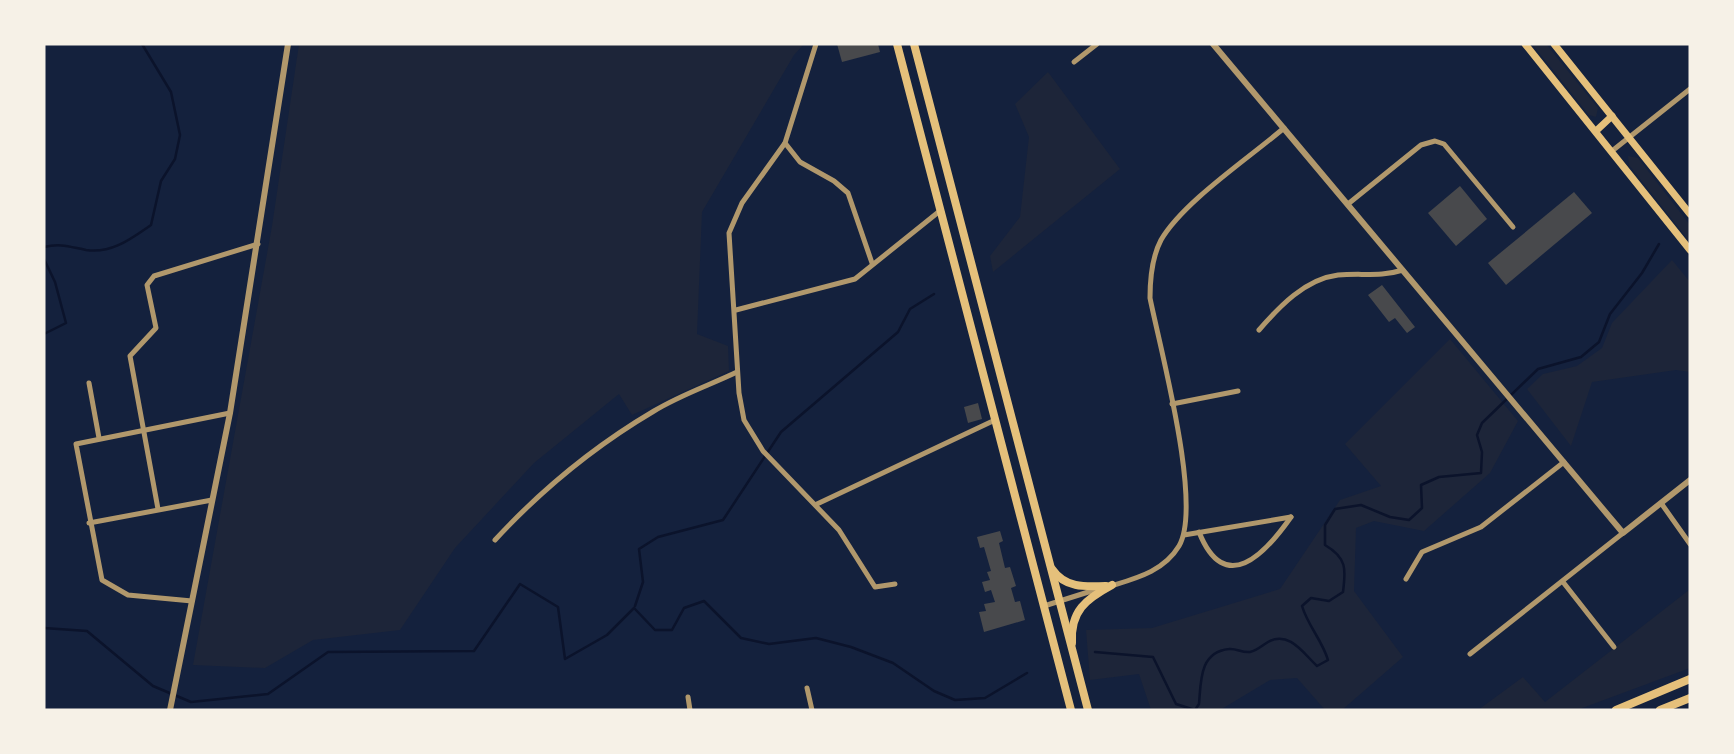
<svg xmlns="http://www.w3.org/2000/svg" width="1734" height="754" font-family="'Roboto Serif',serif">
  <rect width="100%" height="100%" fill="#14213d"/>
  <g fill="#1d2539">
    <polygon points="299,44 804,44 794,55 702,212 697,334 728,346 729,371 632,415 619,394 534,463 455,548 400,630 313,640 265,668 193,665 272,226"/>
    <polygon points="1532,44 1546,44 1598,108 1596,117 1589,115"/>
    <polygon points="1048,72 1120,169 993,272 990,256 1020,217 1029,137 1015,104"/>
    <polygon points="1628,156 1638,158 1690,225 1690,242 1629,165"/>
    <polygon points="1672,260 1690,282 1690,372 1676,370 1592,382 1571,446 1527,389 1543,374 1577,366 1602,348 1612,323"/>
    <polygon points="1450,339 1518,421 1490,473 1424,531 1374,521 1356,528 1354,591 1403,657 1342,710 1325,710 1297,678 1270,680 1220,710 1151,710 1139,674 1090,680 1086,630 1152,628 1280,589 1340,500 1381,486 1345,444"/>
    <polygon points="1689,590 1690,668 1577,710 1478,710 1523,677 1545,702"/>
  </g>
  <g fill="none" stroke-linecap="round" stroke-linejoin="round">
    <g stroke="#0b132b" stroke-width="2.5">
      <path d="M 44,247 C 61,243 70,247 86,250 C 112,254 132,238 151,225 L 161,181 L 175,159 L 180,135 L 171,92 L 142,44"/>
      <polyline points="44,259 55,282 66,323 44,334"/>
      <polyline points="635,606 643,582 639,549 658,537 723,520 781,432 898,332 910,309 934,294"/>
      <polyline points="44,628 87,631 153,686 191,702 268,694 328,652 474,651 520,584 558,607 565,659 607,635 634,608 655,630 672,630 684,608 704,601 741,638 769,644 816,638 851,647 893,663 934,691 955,700 985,698 1027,673"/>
      <path d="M 1095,652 L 1153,657 L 1176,704 L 1195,710 L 1199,704 C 1201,682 1199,652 1229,649 C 1236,648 1242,653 1250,652 C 1258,650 1261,646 1268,642 C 1289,630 1304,654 1317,666 L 1328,660 C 1322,640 1308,626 1302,606 L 1311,598 L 1329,601 L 1343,592 C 1346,569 1347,558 1325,545 L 1325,525 L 1335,509 L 1361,505 L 1390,517 L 1409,520 L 1422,508 L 1421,485 L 1439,477 L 1481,473 L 1482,452 L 1477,435 L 1482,423 L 1538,369 L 1581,357 L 1599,342 L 1610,314 L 1642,273 L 1659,244"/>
    </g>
  </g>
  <g fill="#48494c">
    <polygon points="837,44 878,44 880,52 842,62"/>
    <polygon points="1460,186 1487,219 1456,246 1428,213"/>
    <polygon points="1574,192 1592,213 1506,285 1488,263"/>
    <polygon points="1382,285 1415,327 1407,333 1395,318 1389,322 1368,295"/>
    <polygon points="978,403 982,419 968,423 964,407"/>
    <polygon points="1000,531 1003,541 999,543 1005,568 1010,567 1016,586 1011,588 1015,602 1020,601 1025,620 984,632 979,612 986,611 984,604 995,602 991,590 985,592 982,582 990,580 987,572 991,571 984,547 980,548 977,537"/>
  </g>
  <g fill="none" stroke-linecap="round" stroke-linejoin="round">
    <g stroke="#b1986c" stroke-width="5">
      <polyline points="816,44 785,143 742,203 729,233 739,393 744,420 763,451 839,530 875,587 895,584"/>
      <polyline points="1074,62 1097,44"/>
      <polyline points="785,143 800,162 834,181 848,193 872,263"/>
      <polyline points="1612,151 1690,89"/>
      <polyline points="1348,204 1421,145 1435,141 1444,144 1513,227"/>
      <polyline points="736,310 855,279 941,210"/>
      <path d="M 1259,330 C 1279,307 1305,279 1338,275 C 1361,273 1381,277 1403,270"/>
      <polyline points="89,383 99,438"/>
      <polyline points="1172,404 1238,391"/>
      <polyline points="1661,503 1690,544"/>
      <polyline points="817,504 995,420"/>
      <polyline points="158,509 130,356 156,328 147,285 154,276 258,244"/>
      <polyline points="89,523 212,500"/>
      <path d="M 1199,532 C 1225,597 1265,554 1291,517"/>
      <polyline points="1184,535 1291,517"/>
      <path d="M 495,540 C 543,488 593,447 654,411 C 680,395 710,385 737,372"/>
      <polyline points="1406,579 1422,552 1481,527 1564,462"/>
      <polyline points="1563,582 1614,647"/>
      <path d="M 1111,586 C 1137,578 1164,571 1179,546 C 1203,505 1160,348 1150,298 C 1150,279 1152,257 1161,240 C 1183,202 1249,158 1284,128"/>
      <polyline points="192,601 128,595 102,580 76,444 230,413"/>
      <polyline points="1044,606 1101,588"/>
      <polyline points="1470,654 1623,533"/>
      <polyline points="807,688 812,710"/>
      <polyline points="688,697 690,710"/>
    </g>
    <g stroke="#b1986c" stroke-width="6">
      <polyline points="1213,44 1623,533 1690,480"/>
      <polyline points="170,710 230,413 288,44"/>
    </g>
    <g stroke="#e5c07b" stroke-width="7">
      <polyline points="1525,44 1690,250"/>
      <polyline points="1554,44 1690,214"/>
      <polyline points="1596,131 1612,116"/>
    </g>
    <g stroke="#e5c07b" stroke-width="8">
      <polyline points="897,44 1071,710"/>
      <polyline points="914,44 1088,710"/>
      <path d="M 1052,569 C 1065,588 1084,587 1106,586"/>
      <path d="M 1072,643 C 1070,611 1086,599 1112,585"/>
    </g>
    <g stroke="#e5c07b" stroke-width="8">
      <polyline points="1616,710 1690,679"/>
      <polyline points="1660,710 1690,698"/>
    </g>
  </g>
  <rect width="1734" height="754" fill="none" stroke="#f6f1e7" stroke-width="91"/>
</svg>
